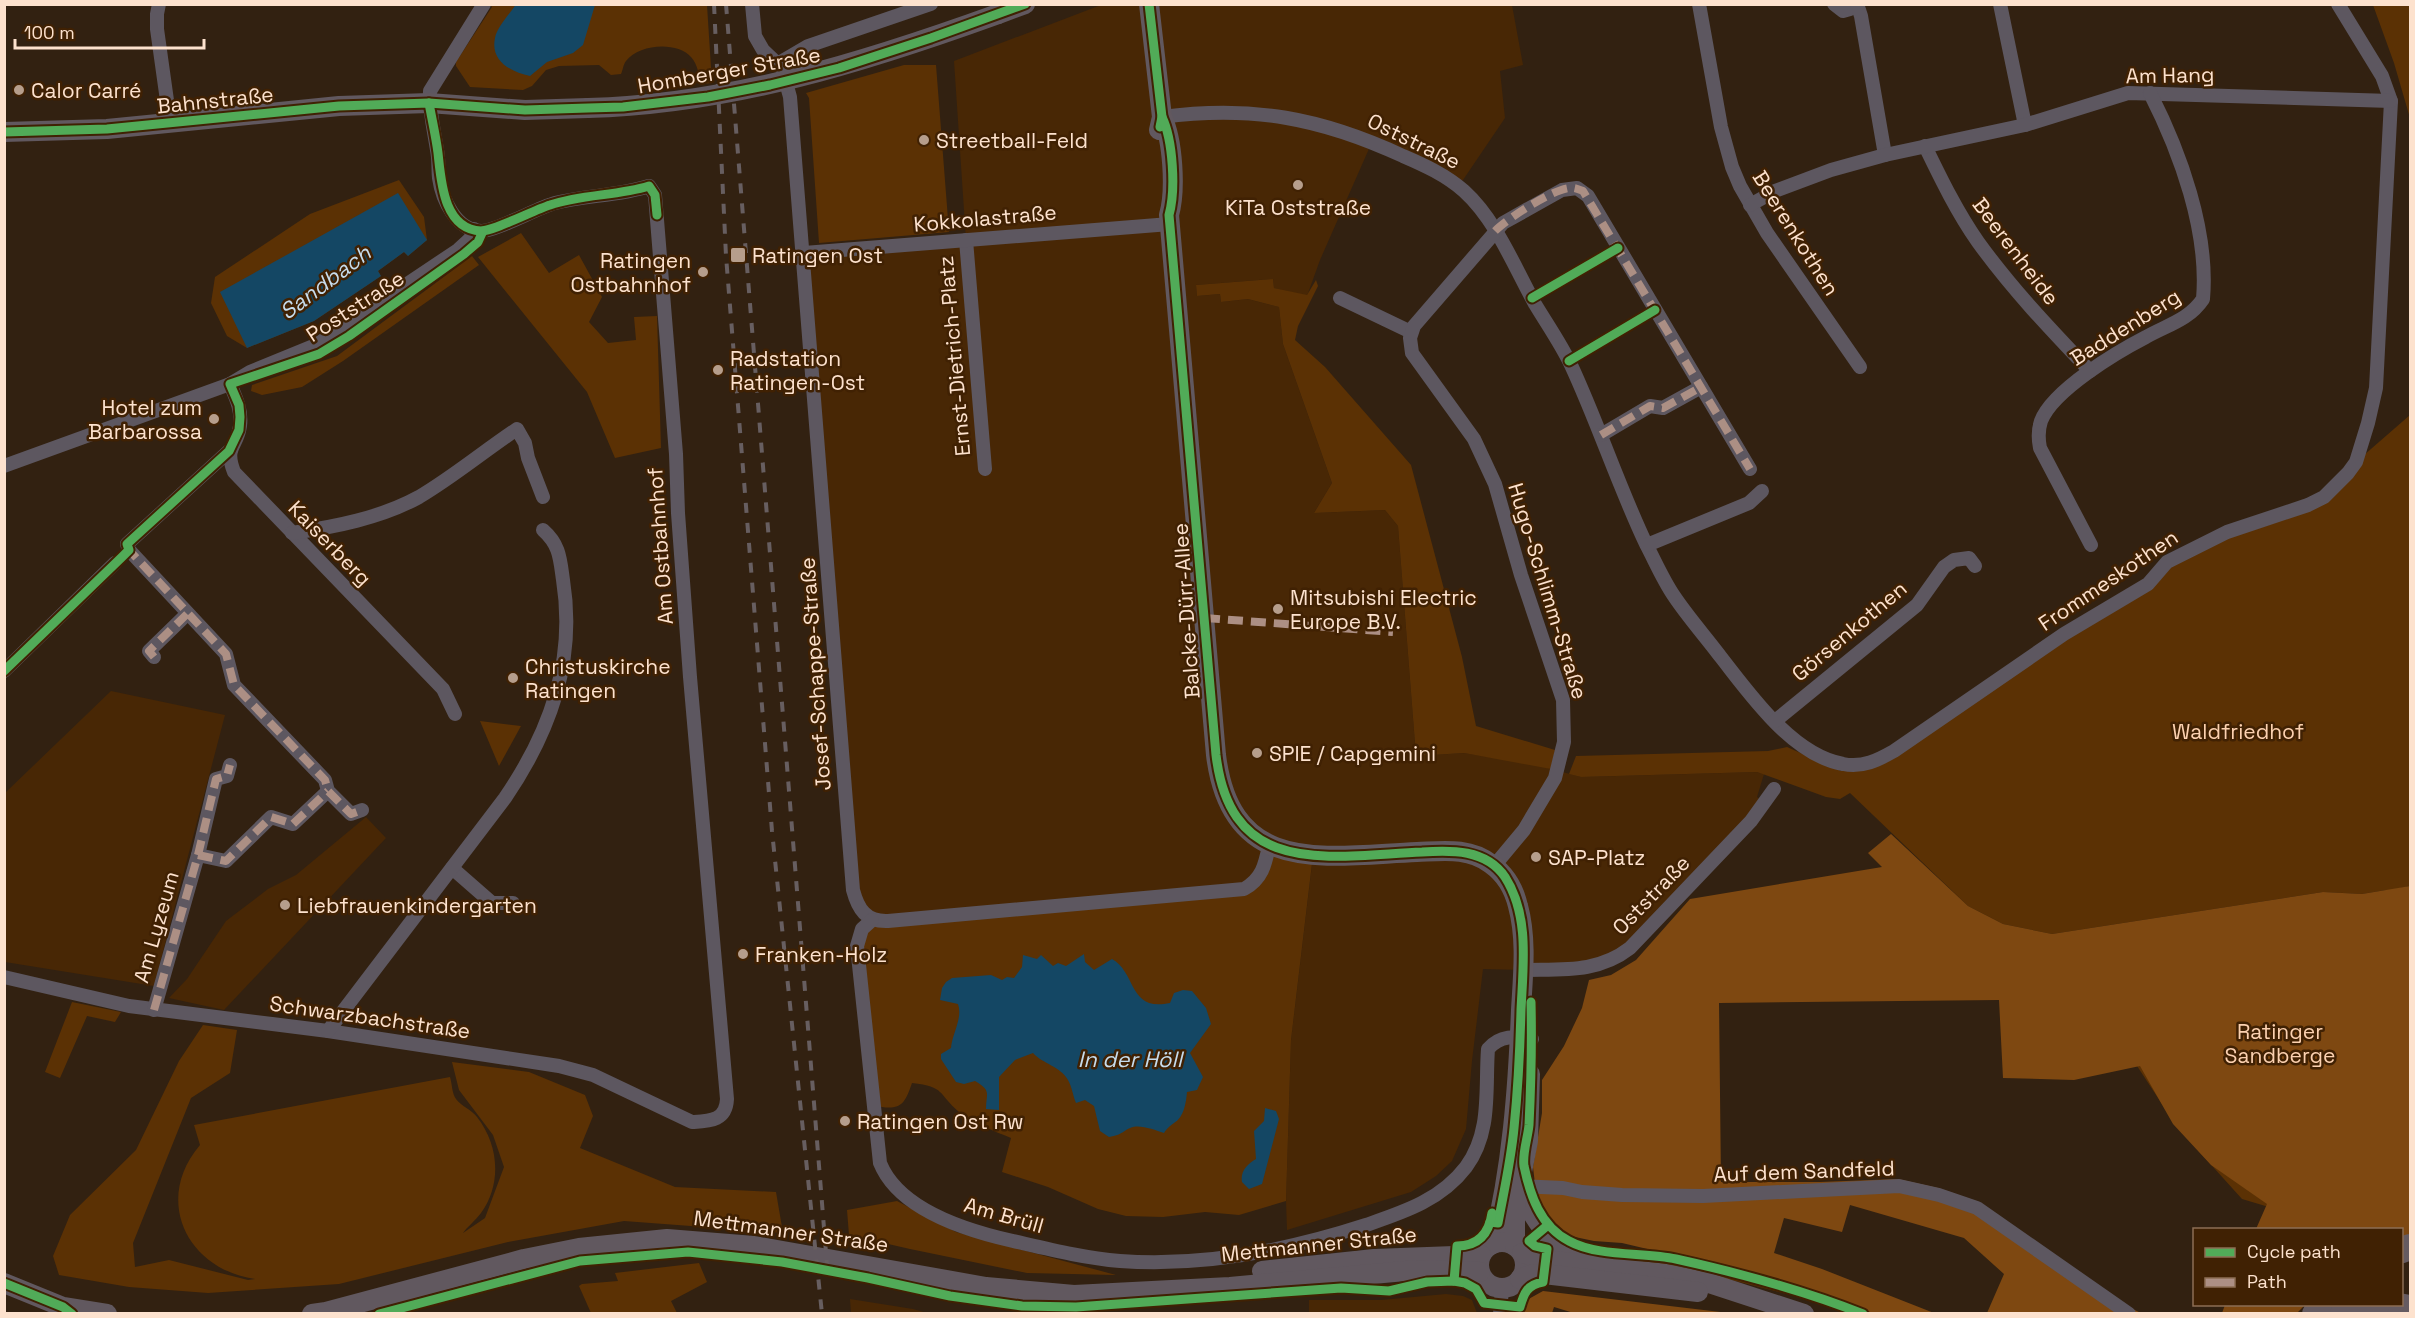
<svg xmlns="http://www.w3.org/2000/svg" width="2415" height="1318" font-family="'Space Grotesk',sans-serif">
  <rect width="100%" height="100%" fill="#322111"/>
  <g fill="#482705">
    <polygon points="1101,5 1512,5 1523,65 1500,71 1505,118 1463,180 1453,182 1372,142 1320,260 1307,296 1274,288 1273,279 1196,285 1197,296 1220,294 1221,302 1248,299 1279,307 1283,344 1332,483 1314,513 1385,510 1398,526 1416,756 1464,753 1533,764 1581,777 1757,772 1764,774 1757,797 1764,803 1616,959 1524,970 1483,969 1472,1061 1466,1129 1452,1161 1436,1176 1411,1192 1287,1230 1286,1201 1291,1040 1313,856 1252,885 895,920 861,910 804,253 966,240 954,61"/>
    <polygon points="111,691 225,715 154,986 5,962 5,793"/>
    <polygon points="366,817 386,838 224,1010 169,998 187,979 226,921 268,889 296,875"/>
    <polygon points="1446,1294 1463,1296 1472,1300 1477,1313 1309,1313 1309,1300 1381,1300"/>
    <polygon points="850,1299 913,1309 927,1313 851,1313"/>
  </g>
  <g fill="#5b3104">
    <path d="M 490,5 L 707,5 L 712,83 L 701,84 C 699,75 698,65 691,57 C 677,41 639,44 626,61 C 623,65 623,70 621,74 L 611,75 L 599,65 L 559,66 L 546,70 L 532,86 L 523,90 L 470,87 L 456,66 L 456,62 L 492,7 Z"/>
    <polygon points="2373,5 2410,5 2410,118 2394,63"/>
    <polygon points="904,65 936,65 949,232 819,243 809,98 806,93"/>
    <polygon points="399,180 424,217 427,240 408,256 404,252 378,271 381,276 314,321 247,348 227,336 211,303 215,277 310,214"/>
    <polygon points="521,233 549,273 579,255 602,297 589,322 608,343 636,340 634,317 657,316 661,448 615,458 587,392 478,257"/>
    <polygon points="472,256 479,265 343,361 302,387 262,395 251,391 252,385 337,356"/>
    <polygon points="1273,279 1274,288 1307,295 1316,280 1318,286 1298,326 1295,340 1325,367 1411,465 1462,657 1476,726 1555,750 1551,769 1464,753 1416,756 1398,526 1385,510 1314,513 1332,483 1283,344 1279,307 1248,299 1221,302 1220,294 1197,296 1196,285"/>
    <polygon points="2410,415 2410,886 2391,890 2410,894 2410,1221 2319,1222 2242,1199 2177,1127 2107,1020 2074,976 2105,963 2163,919 2390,906 2386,890 2362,894 2323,892 2052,934 2003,924 1968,906 1850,793 1840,799 1826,797 1757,772 1581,777 1569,774 1576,756 1768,751 1787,747 1841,771 1854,766 1874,762 1894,751 2064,634 2148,584 2167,562 2227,532 2308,505 2324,497 2348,473 2356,462"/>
    <polygon points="480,721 521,726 499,766"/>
    <path d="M 1269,846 L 1313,855 L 1291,1040 L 1286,1201 L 1239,1215 L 1205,1212 L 1163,1217 L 1126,1216 L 1098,1209 L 1048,1187 L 1002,1172 L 1011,1138 C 994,1131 974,1124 959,1112 C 937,1093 946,1087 912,1083 C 904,1107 900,1110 874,1106 L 862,929 L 872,920 L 1244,889 Z"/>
    <polygon points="72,1002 121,1012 115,1022 87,1016 60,1078 45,1072"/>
    <path d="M 203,1025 L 237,1030 L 230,1073 L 191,1098 L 133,1243 L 135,1267 L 169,1260 L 248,1280 L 255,1279 C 187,1269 153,1200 200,1145 L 194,1125 L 450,1077 C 452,1083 452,1094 456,1099 C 461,1106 472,1110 477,1117 C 499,1145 502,1184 481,1213 C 476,1220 467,1227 463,1233 L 485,1218 L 504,1167 L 493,1135 L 459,1090 L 452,1062 L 529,1072 L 585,1095 L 593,1116 L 580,1148 L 675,1187 L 776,1192 L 783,1233 L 624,1221 L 508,1242 L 339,1284 L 208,1293 L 129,1287 L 59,1275 L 53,1256 L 70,1215 L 136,1150 L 179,1061 Z"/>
    <polygon points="897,1201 956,1232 1116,1275 1027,1273 910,1249 849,1235 847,1210"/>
    <path d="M 1597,1252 C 1685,1259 1774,1283 1856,1313 L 1845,1313 L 1791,1295 L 1681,1267 L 1597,1255 Z"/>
    <polygon points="699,1263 707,1282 671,1301 677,1313 591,1313 579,1286 582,1284 618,1281 615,1273"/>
  </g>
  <g fill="#7e4811">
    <polygon points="1891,834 1968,906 2003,924 2052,934 2323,892 2362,894 2410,886 2410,1237 2402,1239 2402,1230 2256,1229 2267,1204 2211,1165 2173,1124 2140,1066 2074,1080 2003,1078 1999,1000 1719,1003 1721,1182 1820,1182 1898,1179 1938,1188 1976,1201 2118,1302 2141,1313 1987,1313 2004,1274 1964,1238 1850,1205 1842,1232 1784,1218 1774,1253 1822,1269 1934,1313 1873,1313 1762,1276 1622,1243 1594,1241 1570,1236 1552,1223 1537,1201 1533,1167 1542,1113 1542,1080 1564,1046 1582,1008 1589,980 1611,975 1636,960 1690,899 1882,867 1868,853"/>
    <polygon points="1543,1291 1729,1313 1577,1314 1554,1307 1552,1313 1522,1313 1525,1301"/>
    <polygon points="2225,1305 2225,1304 2305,1305 2297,1313 2222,1313"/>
  </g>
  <g fill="#144764">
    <path d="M 516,4 L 595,5 L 583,45 L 573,53 L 547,62 L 530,76 C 511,72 490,61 495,38 C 497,27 510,14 516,4 Z"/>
    <polygon points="398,193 427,240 408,256 404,252 378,271 381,276 314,321 247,348 220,292"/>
    <path d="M 1084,954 L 1085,962 L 1094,970 L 1112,959 C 1137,973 1128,1012 1170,1003 L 1174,993 L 1183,990 L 1192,991 L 1206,1008 L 1211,1024 L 1190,1053 L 1203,1077 L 1197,1090 L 1187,1092 C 1186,1103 1184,1117 1174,1123 C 1169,1127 1167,1128 1164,1133 C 1155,1130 1142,1125 1133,1127 C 1123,1130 1123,1135 1109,1137 L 1100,1131 L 1094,1106 L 1085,1100 L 1076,1103 C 1073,1096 1072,1087 1068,1080 C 1060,1066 1043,1064 1033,1053 L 1015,1060 L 999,1077 L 999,1110 L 986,1109 C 986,1093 992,1091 975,1081 L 964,1084 L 956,1082 L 941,1059 L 941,1054 L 951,1048 C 952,1034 963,1018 958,1004 L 940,1000 L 942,988 L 946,982 L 952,978 L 991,975 L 1002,980 L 1007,977 L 1014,978 L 1022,967 L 1023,955 L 1037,959 L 1041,955 L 1053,966 L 1058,963 L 1066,966 Z"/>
    <path d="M 1265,1108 L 1276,1111 L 1279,1119 L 1262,1184 L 1249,1189 L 1242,1182 C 1240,1172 1247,1164 1256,1159 L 1254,1131 L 1264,1121 Z"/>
  </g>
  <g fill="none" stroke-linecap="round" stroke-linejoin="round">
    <g stroke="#5d5760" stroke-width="14">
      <polyline points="159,4 157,14 157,29 170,122"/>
      <path d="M 752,4 L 755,36 L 763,50 L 782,68 L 790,97 L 853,890 C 858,909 866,922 888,921 L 1244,889 C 1262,879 1265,865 1269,846"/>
      <polyline points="1699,4 1721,127 1732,167 1740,186 1767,233 1860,367"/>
      <polyline points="1834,4 1843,11 1850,9 1855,4"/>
      <polyline points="1857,4 1861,16 1885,155"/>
      <polyline points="2000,4 2025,125"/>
      <polyline points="779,63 808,46 931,4"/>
      <path d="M 1162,117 C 1252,105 1321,118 1403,156 C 1424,165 1446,175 1464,191 C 1496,220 1514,266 1535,304 C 1547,324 1561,344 1571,365 C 1598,423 1618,485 1646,544 C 1655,561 1663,580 1674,596 C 1688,617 1705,636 1720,656 C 1750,694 1792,755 1843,764 C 1863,768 1878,760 1894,751 L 2064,634 L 2148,584 L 2167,562 L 2227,532 L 2308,505 L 2324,497 L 2348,473 L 2356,462 L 2368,423 L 2376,388 L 2391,101 L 2382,76 L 2338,4"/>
      <path d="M 1925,146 C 1941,179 1957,212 1978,242 C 2012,289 2051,330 2090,371"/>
      <polyline points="1750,205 1775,191 1831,170 1885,155 2025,125 2128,93 2391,101"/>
      <polyline points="966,240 985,469"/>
      <polyline points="804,253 1170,224"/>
      <polyline points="1340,298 1411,332"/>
      <path d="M 230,384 C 236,398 242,410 240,426 C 237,448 224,446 234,472 L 443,689 L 455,714"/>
      <polyline points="1601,435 1650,406 1663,408 1701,387"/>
      <polyline points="229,451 127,544 129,550 226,654 234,685 325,780 328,791 351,814 362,810"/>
      <polyline points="4,466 230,384 250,372 316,345 458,250 470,239 474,229"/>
      <path d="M 292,533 C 334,527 381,518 419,497 C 453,477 484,451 517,429 L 525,443 L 528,458 L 543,497"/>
      <polyline points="1647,545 1749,503 1762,491"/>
      <path d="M 2091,545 L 2040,448 C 2038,438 2038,430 2041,421 C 2053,390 2117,352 2146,337 C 2167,325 2189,320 2203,299 C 2209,231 2180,152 2150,93"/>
      <polyline points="154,657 149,651 187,614"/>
      <polyline points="4,671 115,563"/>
      <polyline points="1775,721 1917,605 1944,567 1954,560 1969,558 1975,566"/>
      <polyline points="198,855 226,861 271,817 293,824 328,791"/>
      <polyline points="1494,866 1524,830 1555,778 1564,742 1563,700 1521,575 1495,484 1474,439 1412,353 1410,338 1414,326 1503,223 1562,190 1577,188 1588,196 1750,469"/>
      <polyline points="452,868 492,903 513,903"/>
      <path d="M 872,920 L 862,929 L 857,946 L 880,1163 C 899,1210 968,1231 1013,1241 C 1048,1249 1084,1258 1120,1261 C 1204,1267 1286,1251 1366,1225 C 1404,1212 1441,1200 1466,1167 C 1492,1132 1485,1089 1488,1049 C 1500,1035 1515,1036 1532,1039"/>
      <path d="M 1524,970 C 1563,969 1598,973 1630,948 L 1751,821 L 1774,789"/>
      <path d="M 4,977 L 129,1006 L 328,1031 L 559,1066 L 593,1075 L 692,1122 C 710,1121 726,1121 727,1099 L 690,677 L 678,513 L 676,454 L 655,195 L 649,186 C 619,196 586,195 555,203 C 537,208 496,231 482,231 C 456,231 442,199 439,178 C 438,168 439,159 437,150 C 434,130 429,111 430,91 L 484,4"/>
      <polyline points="154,1010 198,855 216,779 227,776 230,765"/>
      <path d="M 328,1031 L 505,798 C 550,732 576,661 563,580 C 560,559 560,545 543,530"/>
      <polyline points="1518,1186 1563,1188 1582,1192 1622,1195 1703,1196 1899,1186 1939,1195 1977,1208 2129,1314"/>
      <polyline points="1500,1314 1502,1288"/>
    </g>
    <g stroke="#61585f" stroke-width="20">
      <polyline points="1149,4 1162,117 1159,130"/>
      <polyline points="998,14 1025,4"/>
      <path d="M 1162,117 C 1173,140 1176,190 1169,215 L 1216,755 C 1231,877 1324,856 1417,852 C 1443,851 1469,847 1491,864 C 1505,874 1514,889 1518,906 C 1527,939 1523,975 1521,1010 C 1518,1088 1512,1168 1493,1244"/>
      <polyline points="4,132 107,129 339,106 429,103 525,110 588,108"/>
      <path d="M 1518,1186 C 1533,1218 1549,1247 1587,1257"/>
      <circle cx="1502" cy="1265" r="23"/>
      <polyline points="1515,1246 1515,1207 1528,1141 1530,1074"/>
      <polyline points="1522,1253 1546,1260 1666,1274 1709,1283 1804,1314"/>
      <polyline points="1262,1271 1374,1259 1481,1255"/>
      <polyline points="1520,1279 1530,1275 1544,1274 1698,1292"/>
      <polyline points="4,1283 63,1307 107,1314"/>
      <polyline points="312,1314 326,1312 524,1259 579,1248 667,1239 754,1246 986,1287 1074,1295 1230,1287 1416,1270 1480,1272"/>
    </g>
    <g stroke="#655b61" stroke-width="26">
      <polyline points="2402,1250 2410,1247"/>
      <polyline points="2387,1304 2410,1308"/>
      <polyline points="2315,1314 2322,1304"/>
      <polyline points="2343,1314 2357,1308 2377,1304"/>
    </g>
    <g stroke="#675e60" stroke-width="4" stroke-dasharray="10 10" stroke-linecap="butt">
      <polyline points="714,4 726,256 772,831 822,1314"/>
      <polyline points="726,4 828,1278"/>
    </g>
    <path stroke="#61585f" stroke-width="20" d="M 588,108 C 731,104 865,62 998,14"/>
    <g stroke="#ac8f84" stroke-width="8" stroke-dasharray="15 8" stroke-linecap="butt">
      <path d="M 1495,231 C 1508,218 1552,190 1569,188 C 1574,187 1578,189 1583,191 L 1750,469"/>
      <polyline points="1601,435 1650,406 1663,408 1701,387"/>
      <polyline points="126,553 129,550 226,654 234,685 325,780 328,791 351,814 362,810"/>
      <polyline points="1205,618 1393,632"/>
      <polyline points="154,657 149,651 187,614"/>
      <polyline points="198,855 226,861 271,817 293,824 328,791"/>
      <polyline points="154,1010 198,855 216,779 227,776 230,765"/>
    </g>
    <defs>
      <g id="cycleway">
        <polyline points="1149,4 1162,117 1160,127"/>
        <path d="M 429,103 C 432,120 436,137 438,153 C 441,180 443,229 481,231 C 494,231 534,210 550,205 C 582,194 617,196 649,186 L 655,195 L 657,215"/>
        <path d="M 1162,117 C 1173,140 1176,190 1169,215 L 1216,755 C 1231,879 1328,856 1422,852 C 1451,850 1486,849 1505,877 C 1530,916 1523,966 1521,1010 C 1520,1049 1518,1089 1514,1128 C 1511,1160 1504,1191 1498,1223 L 1490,1222"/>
        <polyline points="4,132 107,129 339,106 429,103 525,110 588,108 623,107 708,97 770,85 839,68 931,38 1025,4"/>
        <polyline points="1532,298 1618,248"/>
        <polyline points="1569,361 1655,310"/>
        <polyline points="4,671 122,557 129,550 127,544 229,451 239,430 240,417 239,405 230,384 319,354 349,336 464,254 478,242 483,231"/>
        <path d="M 1531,1002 C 1532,1043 1531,1084 1529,1125 C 1528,1137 1522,1154 1524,1166 C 1530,1195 1540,1226 1569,1241 C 1598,1257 1643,1252 1676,1259 C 1739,1273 1803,1290 1863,1314"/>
        <path d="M 1454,1281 L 1457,1246 C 1478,1246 1489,1234 1492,1213"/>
        <polyline points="4,1283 63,1307 72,1314"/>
        <path d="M 379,1314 L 580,1261 L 688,1252 L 782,1262 L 868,1278 L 950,1296 L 1022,1306 L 1076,1307 L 1341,1288 L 1389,1291 L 1427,1282 L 1454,1281 L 1465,1283 L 1476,1289 L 1484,1303 L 1520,1307 C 1524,1293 1527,1285 1543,1282 L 1547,1249 L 1535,1246 L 1529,1241 L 1548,1225"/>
      </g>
    </defs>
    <use href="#cycleway" stroke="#402103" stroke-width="13"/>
    <use href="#cycleway" stroke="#51ab58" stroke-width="9"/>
  </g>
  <g fill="#b69e8c" stroke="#402103" stroke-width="2">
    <circle cx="19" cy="90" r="6"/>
    <circle cx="924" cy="140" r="6"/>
    <circle cx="1298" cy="185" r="6"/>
    <rect x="730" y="247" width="16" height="16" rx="3"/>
    <circle cx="703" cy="272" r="6"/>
    <circle cx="718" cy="370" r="6"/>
    <circle cx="214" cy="419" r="6"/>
    <circle cx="1278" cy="609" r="6"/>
    <circle cx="513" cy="678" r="6"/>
    <circle cx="1257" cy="753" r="6"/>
    <circle cx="1536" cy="857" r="6"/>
    <circle cx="285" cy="905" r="6"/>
    <circle cx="743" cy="954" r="6"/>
    <circle cx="845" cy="1121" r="6"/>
  </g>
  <g text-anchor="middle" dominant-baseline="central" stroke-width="5" stroke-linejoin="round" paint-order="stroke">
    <g font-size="21" fill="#fde2ce" stroke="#402103">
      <text transform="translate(729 70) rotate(-10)">Homberger Straße</text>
      <text transform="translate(2170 75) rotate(-1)">Am Hang</text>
      <text transform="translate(215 100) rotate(-6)">Bahnstraße</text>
      <text transform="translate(1414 141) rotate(26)">Oststraße</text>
      <text transform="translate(985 218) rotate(-5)">Kokkolastraße</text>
      <text transform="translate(1796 233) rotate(58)">Beerenkothen</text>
      <text transform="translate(2016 251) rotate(53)">Beerenheide</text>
      <text transform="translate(355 306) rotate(-33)">Poststraße</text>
      <text transform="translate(2125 327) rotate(-32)">Baddenberg</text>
      <text transform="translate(954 356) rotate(-95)">Ernst-Dietrich-Platz</text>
      <text transform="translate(330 543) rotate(46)">Kaiserberg</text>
      <text transform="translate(660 546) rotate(-94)">Am Ostbahnhof</text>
      <text transform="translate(2108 580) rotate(-34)">Frommeskothen</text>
      <text transform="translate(1548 591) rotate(73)">Hugo-Schlimm-Straße</text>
      <text transform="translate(1186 611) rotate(-94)">Balcke-Dürr-Allee</text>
      <text transform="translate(1849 631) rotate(-40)">Görsenkothen</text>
      <text transform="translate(815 674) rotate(-94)">Josef-Schappe-Straße</text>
      <text transform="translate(1651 895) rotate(-46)">Oststraße</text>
      <text transform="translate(156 927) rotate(-74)">Am Lyzeum</text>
      <text transform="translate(370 1017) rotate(8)">Schwarzbachstraße</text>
      <text transform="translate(1804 1171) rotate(-2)">Auf dem Sandfeld</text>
      <text transform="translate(1004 1215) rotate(16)">Am Brüll</text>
      <text transform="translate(791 1231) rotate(8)">Mettmanner Straße</text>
      <text transform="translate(1319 1244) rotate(-6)">Mettmanner Straße</text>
    </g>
    <g font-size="21" fill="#fde2ce" stroke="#402103" text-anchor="start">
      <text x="31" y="90">Calor Carré</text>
      <text x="936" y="140">Streetball-Feld</text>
      <text x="1298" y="207" text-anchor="middle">KiTa Oststraße</text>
      <text x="752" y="255">Ratingen Ost</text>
      <text x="691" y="260" text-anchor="end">Ratingen<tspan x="691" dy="24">Ostbahnhof</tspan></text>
      <text x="730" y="358">Radstation<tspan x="730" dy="24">Ratingen-Ost</tspan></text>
      <text x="202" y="407" text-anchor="end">Hotel zum<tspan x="202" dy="24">Barbarossa</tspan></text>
      <text x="1290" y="597">Mitsubishi Electric<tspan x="1290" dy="24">Europe B.V.</tspan></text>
      <text x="525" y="666">Christuskirche<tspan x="525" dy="24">Ratingen</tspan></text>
      <text x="1269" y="753">SPIE / Capgemini</text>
      <text x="1548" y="857">SAP-Platz</text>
      <text x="297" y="905">Liebfrauenkindergarten</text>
      <text x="755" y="954">Franken-Holz</text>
      <text x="857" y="1121">Ratingen Ost Rw</text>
    </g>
    <g font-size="21" fill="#fcd1b0" stroke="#402103">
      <text x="2238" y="731">Waldfriedhof</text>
      <text x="2280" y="1031">Ratinger<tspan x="2280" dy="24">Sandberge</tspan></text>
    </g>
    <g font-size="22" font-style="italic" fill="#c6dced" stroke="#402103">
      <text transform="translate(325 282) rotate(-37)">Sandbach</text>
      <text x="1130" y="1059">In der Höll</text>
    </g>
  </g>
  <rect width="2415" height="1318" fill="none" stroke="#fde2ce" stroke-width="12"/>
  <rect x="2193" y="1228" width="210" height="78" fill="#402103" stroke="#8c6e54" stroke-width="1.5"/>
  <rect x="2205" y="1248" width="30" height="9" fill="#51ab58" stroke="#8c6e54" stroke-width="1.5"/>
  <text x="2247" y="1258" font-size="18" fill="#fde2ce">Cycle path</text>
  <rect x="2205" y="1278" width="30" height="9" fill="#ac8f84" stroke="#8c6e54" stroke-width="1.5"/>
  <text x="2247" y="1288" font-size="18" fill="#fde2ce">Path</text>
  <path d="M15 39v9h189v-9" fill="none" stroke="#fde2ce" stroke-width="3"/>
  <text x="24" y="39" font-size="18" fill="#fde2ce" stroke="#402103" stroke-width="4.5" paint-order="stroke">100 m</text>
</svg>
